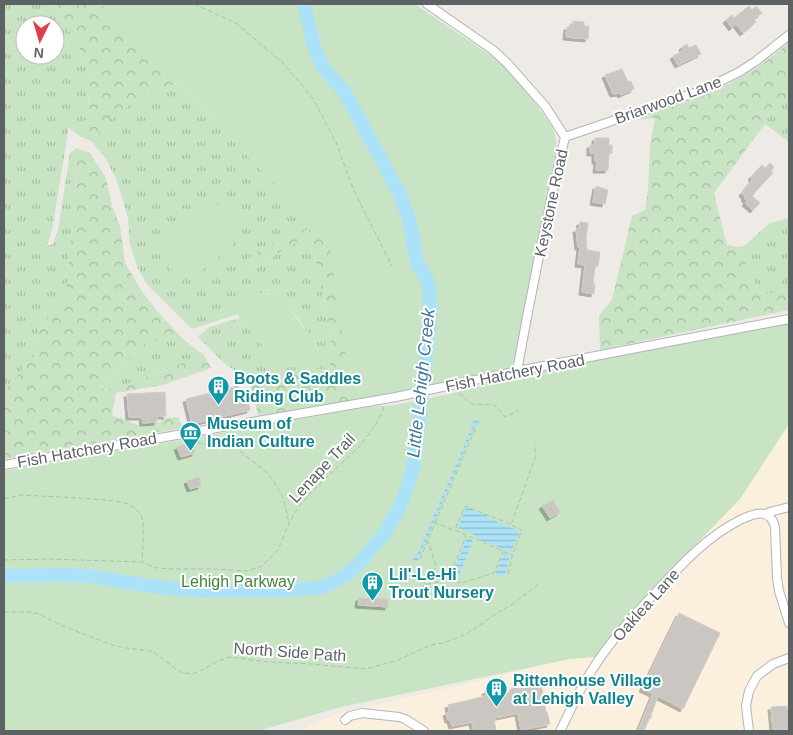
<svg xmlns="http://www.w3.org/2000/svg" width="793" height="735" font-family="Helvetica,sans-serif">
  <defs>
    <pattern id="grass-tufts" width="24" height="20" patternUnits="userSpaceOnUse" patternTransform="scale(1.25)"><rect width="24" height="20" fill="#c9e4c4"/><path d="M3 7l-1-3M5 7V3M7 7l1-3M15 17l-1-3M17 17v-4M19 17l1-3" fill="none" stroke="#a6bca3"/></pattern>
    <pattern id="forest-crowns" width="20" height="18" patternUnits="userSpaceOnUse" patternTransform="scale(1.25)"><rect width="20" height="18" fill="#c9e4c4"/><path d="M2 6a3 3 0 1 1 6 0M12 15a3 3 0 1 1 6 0" fill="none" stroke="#a6bca3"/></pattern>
    <pattern id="water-rules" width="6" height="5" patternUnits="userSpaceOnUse" patternTransform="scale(1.25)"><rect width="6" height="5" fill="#ace2f8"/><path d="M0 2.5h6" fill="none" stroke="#8fbbcc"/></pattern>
    <filter id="shadow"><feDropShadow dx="-3" dy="3" stdDeviation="0" flood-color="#0004"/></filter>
  </defs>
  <rect width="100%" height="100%" fill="#eeebe6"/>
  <polygon fill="#fbf0de" points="789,424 789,731 303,731 307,727 334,715 570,659 595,656 642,600 740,499"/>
  <g fill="url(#grass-tufts)" fill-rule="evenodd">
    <path d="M 4,4 L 55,4 L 63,20 L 90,68 L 88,108 L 79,136 L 68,127 L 68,132 L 61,175 L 53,226 L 47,246 L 53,244 L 58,230 L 70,153 L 76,148 L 75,204 L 65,300 L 39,329 L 38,351 L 4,391 ZM 25,25 L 55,25 L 55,55 L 25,55 Z"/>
    <path d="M 177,83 L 329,240 L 307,230 L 247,259 L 254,269 L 272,257 L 299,241 L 314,251 L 326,314 L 333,358 L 328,369 L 298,369 L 288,373 L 274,381 L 250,385 L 239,374 L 223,362 L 198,337 L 209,327 L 240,318 L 277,363 L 294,367 L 301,366 L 312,361 L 318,350 L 316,344 C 306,331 287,300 273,294 C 268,293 262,293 257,293 C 246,292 240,304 238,314 L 192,329 L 147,284 L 137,267 L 130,244 L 128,218 L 117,181 L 106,159 L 91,141 L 109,121 L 141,96 Z"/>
    <polygon points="789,98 789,142 765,124 774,102"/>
    <polygon points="786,219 789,219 789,291 760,295 739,247 744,246 770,223"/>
    <polygon points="183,339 204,355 117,388 99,389 123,363 147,342"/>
  </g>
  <g fill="url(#forest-crowns)">
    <polygon points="55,4 293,4 383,395 265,417 258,416 255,400 250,385 274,381 288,373 298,369 328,369 333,358 326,314 314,251 299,241 272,257 254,269 247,259 294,229 307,230 328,239 178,83 141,96 109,121 91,141 79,136 88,108 90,68 63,20"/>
    <path d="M 789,42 L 789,98 L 774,102 L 765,124 L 714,193 L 727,245 L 739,247 L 760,295 L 789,291 L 789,310 L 600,350 L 599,315 L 612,300 L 632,216 L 645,210 L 648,190 L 650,145 L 655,118 L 639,120 L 638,117 C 660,110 683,103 704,95 C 735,83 765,64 789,42 Z"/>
    <polygon points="76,148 90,153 106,178 112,206 120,226 125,263 141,290 157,311 183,339 147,342 123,363 99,389 117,388 204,355 211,368 163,385 116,393 112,415 138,425 161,422 162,418 178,417 183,428 4,459 4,391 38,351 39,329 65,300 75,204"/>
  </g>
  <g fill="#c9e4c4">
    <polygon points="101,4 415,4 493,57 505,67 518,82 537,105 552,127 556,138 557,156 541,228 522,325 513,363 510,367 502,370 352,402 329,240"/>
    <path d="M 217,205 C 222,206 228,207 231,212 C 241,222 239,236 232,246 C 224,253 203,271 195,274 C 172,283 153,255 167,236 L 202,206 Z"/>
    <path d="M 253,293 L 272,294 L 282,299 L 316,344 C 324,367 292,371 277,363 L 240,318 L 238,314 C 240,304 244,296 253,293 Z"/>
    <polygon points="789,323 789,424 740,499 642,600 595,657 570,659 341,707 258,731 4,731 4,471 368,407 395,405 463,391 521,374 613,357 748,329"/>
  </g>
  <g fill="url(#water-rules)">
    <polygon points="473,419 480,422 479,424 475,426 418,560 413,560 413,558 418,553 473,425"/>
    <polygon points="466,507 488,516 488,518 520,531 511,552 477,539 477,536 458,528"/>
    <polygon points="467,538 473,541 458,578 451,577"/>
    <polygon points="504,553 510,555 505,576 495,575"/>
  </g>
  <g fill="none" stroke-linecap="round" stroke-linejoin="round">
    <polyline stroke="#ace2f8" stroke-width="14" points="4,576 64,575 90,576 124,582 168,588 209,591 291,590 318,588 330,584 346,575 357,566 383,535 399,509 408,485 415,458 431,311 428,281 417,263 410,223 400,194 345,93 322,66 314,46 304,4"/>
  </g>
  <g fill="#cac6c2" stroke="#d2ccc4" filter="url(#shadow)">
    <polygon points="749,6 752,10 756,6 762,13 754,19 756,22 743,33 736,24 732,28 726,20 732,15 734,18"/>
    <polygon points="573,21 584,22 584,26 589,26 588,39 566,37 567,27 570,27 570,24 573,24"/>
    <polygon points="687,44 689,48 696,45 701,54 678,65 673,56 681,52 681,51 683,49 682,47"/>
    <polygon points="622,69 628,82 631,81 634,89 621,95 620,93 613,94 605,75"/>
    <polygon points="595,138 609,138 609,145 612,145 612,153 609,153 608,170 596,170 597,161 595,161 595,153 590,153 590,145 595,145"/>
    <polygon points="770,163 774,167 771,171 773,173 754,193 755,193 752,196 760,203 753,210 745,203 747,201 744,198 745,197 742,193 752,180 752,178 751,177 762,165 765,168"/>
    <polygon points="596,186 608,190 605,204 593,202"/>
    <polygon points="580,222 588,223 586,239 587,250 600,252 598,266 595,266 593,284 595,284 594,294 582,292 585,265 578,264 580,247 578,247 576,229 579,229"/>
    <polygon points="238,386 242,403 248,401 250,410 192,424 186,399"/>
    <polygon points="165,392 166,416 157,416 157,422 143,423 142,417 129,417 127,394"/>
    <polygon points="191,442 195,453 181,457 177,447"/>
    <polygon points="199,477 201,486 190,489 187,481"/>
    <polygon points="553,500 560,512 550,518 542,506"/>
    <polygon points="359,598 388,599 388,607 358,605"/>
    <polygon points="679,613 720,633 683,709 658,696 651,715 651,718 649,719 644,731 638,731 653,694 642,689"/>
    <polygon points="541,684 546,712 547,712 550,724 521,730 518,713 494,718 496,731 474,731 472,722 452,726 450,720 448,720 446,713 449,712 448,705 486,696 485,691 504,688 506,697 514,686 518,689"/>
    <polygon points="787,706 787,709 789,709 789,731 778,731 778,729 773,729 771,707"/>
  </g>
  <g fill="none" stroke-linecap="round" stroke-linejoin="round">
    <defs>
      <g id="minor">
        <path d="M 427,4 L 493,50 L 507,63 L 545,106 L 565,137 C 547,215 531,293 517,371"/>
        <polyline points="565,137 703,90 739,72 756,61 789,35"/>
        <polyline points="4,465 396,397 517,371 789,319"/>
        <polyline points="765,514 770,512 789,507"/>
        <polyline points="345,720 350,716 362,713 399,717 405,719 424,731"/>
        <path d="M 560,731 C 571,710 580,687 594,667 C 611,640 633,616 655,593 C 681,565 707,536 742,519 C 756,513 770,508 775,527 L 777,578 L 779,591 L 789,623"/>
        <polyline points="749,731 746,706 749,691 757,676 773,664 789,658"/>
      </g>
    </defs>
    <use href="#minor" stroke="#b1b4b7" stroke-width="10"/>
    <g stroke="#a0c9a6" stroke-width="1" stroke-dasharray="5 2.5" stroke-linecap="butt">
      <polyline points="194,4 236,23 283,63 312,97 336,142 354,191 392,266"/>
      <polyline points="459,393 472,404 493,405 496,406 505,417 518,411"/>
      <path d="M 189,442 C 196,440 202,445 209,445 C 217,445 222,441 229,446 L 241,444 L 241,452 C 253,462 268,471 276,485 C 284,496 286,510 289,523"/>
      <polyline points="4,499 21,495 80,498 116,501 128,504 136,509 141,515 143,522 143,544 142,562 156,568 172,569 211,569 247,571 262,566 278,550 290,521 298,508 311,492 359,447 375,426 382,413 384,406"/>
      <polyline points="435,523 476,427"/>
      <polyline points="510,524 465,506 455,530 512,555"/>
      <polyline points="420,559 435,523 454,530"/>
      <polyline points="4,560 48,559 141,562"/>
      <polyline points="508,574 513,553 522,530 511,525 535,458 535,444"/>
      <polyline points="448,580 462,583 494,573 503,552"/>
      <polyline points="424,584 434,571 436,565 428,541"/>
      <polyline points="416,595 424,585 448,580 466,536"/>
      <polyline points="4,612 28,612 39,614 63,626 112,645 126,648 151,651 159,656 180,672 192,674 204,669 214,663 229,657 269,662 311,664 366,669 398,660 431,645 443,643 460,637 474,629 497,613 510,606 539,584"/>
    </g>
    <use href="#minor" stroke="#fff" stroke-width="8"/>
  </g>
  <defs>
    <symbol id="building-pin" viewBox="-11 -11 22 30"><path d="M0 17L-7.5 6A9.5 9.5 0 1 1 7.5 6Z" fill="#0f9aa8" stroke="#fff"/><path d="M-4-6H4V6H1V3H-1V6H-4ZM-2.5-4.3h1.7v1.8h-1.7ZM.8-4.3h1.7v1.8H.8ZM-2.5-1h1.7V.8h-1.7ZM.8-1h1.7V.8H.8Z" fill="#fff"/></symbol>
    <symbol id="museum-pin" viewBox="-11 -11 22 30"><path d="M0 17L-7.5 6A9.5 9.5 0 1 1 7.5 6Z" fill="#0f9aa8" stroke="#fff"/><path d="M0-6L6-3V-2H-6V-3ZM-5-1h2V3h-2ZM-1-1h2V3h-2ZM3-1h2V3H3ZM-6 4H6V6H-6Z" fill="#fff"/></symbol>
  </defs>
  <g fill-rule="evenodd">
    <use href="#building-pin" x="206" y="374" width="25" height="34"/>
    <use href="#museum-pin" x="178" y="420" width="25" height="34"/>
    <use href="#building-pin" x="360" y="570" width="25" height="34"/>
    <use href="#building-pin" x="484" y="676" width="25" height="34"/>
  </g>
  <g text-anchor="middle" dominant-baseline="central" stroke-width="4" stroke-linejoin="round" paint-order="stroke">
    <g font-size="16" fill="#5d6265" stroke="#fff">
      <text transform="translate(668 100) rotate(-20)">Briarwood Lane</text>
      <text transform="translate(551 203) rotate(-78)">Keystone Road</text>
      <text transform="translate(515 373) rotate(-11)">Fish Hatchery Road</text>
      <text transform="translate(87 450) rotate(-10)">Fish Hatchery Road</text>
      <text transform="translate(322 468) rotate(-47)">Lenape Trail</text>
      <text transform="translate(646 605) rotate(-48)">Oaklea Lane</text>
      <text transform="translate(290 652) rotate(4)">North Side Path</text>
    </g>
    <g font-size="16" font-weight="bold" fill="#0d838f" stroke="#fff" text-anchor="start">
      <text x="234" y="378">Boots &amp; Saddles<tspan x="234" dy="18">Riding Club</tspan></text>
      <text x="207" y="423">Museum of<tspan x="207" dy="18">Indian Culture</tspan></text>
      <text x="389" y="574">Lil'-Le-Hi<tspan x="389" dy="18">Trout Nursery</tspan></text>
      <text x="513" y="680">Rittenhouse Village<tspan x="513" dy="18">at Lehigh Valley</tspan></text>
    </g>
    <g font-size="16" fill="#44843d" stroke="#fff">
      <text x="238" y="581">Lehigh Parkway</text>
    </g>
    <g font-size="18" font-style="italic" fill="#437998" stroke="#fff">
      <text transform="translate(421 383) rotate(-84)">Little Lehigh Creek</text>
    </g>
  </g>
  <rect width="793" height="735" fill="none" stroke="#5d6265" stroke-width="10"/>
  <g transform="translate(40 40) rotate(185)"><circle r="24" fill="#ffffff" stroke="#bec0c1"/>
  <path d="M0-4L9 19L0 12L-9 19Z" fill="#db3f4a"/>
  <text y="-8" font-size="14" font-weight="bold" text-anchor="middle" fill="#5d6265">N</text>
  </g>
</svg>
